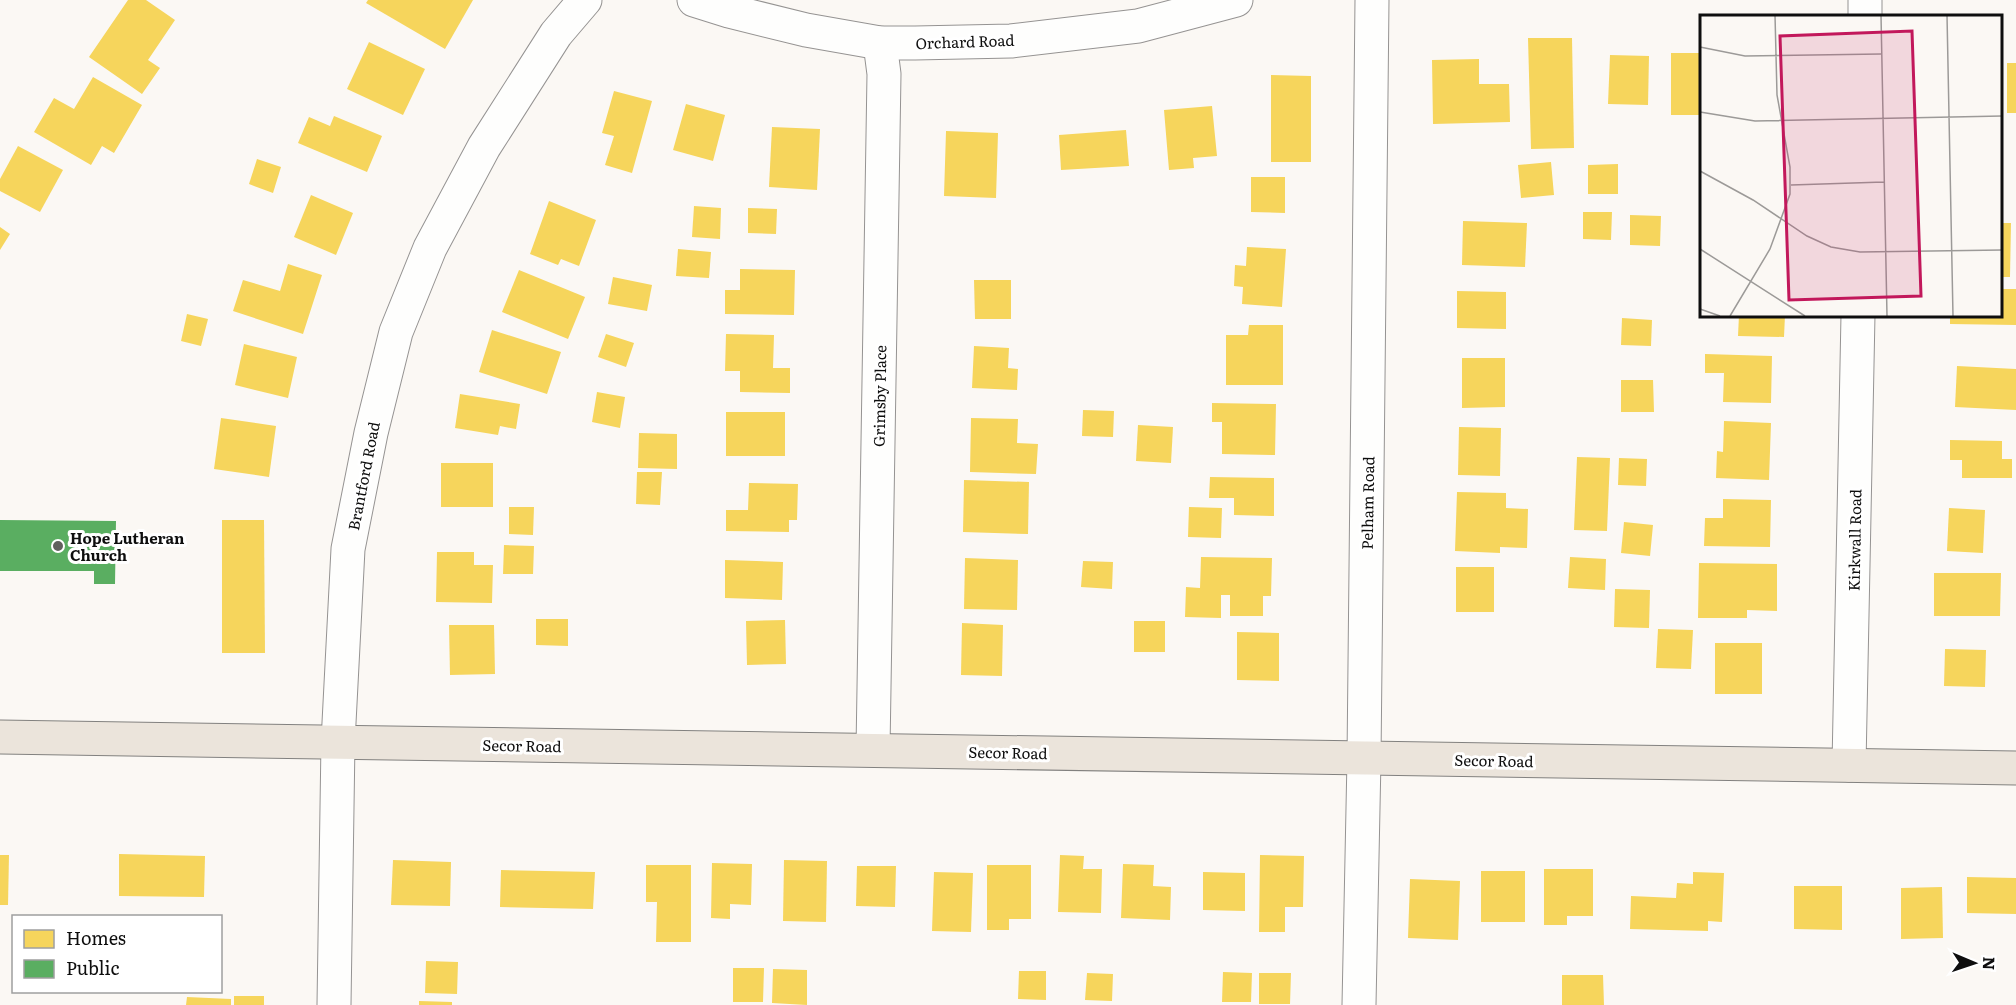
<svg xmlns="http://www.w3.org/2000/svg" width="2016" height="1005" font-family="Literata,serif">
  <rect width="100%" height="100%" fill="#fbf8f4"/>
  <g fill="#f6d55c">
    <polygon points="128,0 146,0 175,20 148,60 160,68 142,94 89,57"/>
    <polygon points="368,0 473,0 445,49 366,3"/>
    <polygon points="1528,38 1572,38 1574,148 1531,149"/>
    <polygon points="369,42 425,69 403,115 347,89"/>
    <rect x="1671" y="53" width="30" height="62"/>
    <polygon points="1610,55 1649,56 1648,105 1608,104"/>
    <polygon points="1479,59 1479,84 1509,84 1510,122 1433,124 1432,60"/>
    <rect x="2007" y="63" width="9" height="50"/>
    <polygon points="1271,75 1311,76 1311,162 1271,162"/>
    <polygon points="93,77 142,105 114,153 102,146 91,165 34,132 54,98 74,109"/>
    <polygon points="614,91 652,101 632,173 605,165 614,136 602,133"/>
    <polygon points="686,104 725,115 713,161 673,150"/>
    <polygon points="1212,106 1217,156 1193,158 1194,168 1169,170 1164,110"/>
    <polygon points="334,116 382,136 367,172 298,143 309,117 330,126"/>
    <polygon points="772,127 820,129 817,190 769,187"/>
    <polygon points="1126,130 1129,166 1061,170 1059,135"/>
    <polygon points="946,131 998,133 996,198 944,196"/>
    <polygon points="18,146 63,170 40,212 0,191 0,179"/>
    <polygon points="257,159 281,167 273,193 249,184"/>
    <polygon points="1551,162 1554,195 1521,198 1518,165"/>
    <polygon points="1618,164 1618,194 1588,194 1588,165"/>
    <polygon points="1251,177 1285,177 1285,213 1251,212"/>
    <polygon points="311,195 353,213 336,255 294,237"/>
    <polygon points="549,201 596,220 579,266 561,259 558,265 530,254"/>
    <polygon points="694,206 721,208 720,239 692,237"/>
    <polygon points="748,208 777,209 776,234 748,233"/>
    <polygon points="1583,212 1612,212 1611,240 1583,239"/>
    <polygon points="1630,215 1661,216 1660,246 1630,245"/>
    <polygon points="1463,221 1527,223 1525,267 1462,265"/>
    <polygon points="2000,223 2011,223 2010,277 2000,277"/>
    <polygon points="0,227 10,234 0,250"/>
    <polygon points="1247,247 1286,249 1282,307 1242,304 1243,287 1234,286 1235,265 1246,266"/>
    <polygon points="678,249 711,252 709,278 676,276"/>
    <polygon points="288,264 322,275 303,334 233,311 243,280 280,291"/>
    <polygon points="740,269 795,270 794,315 725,314 725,290 740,290"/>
    <polygon points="519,270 585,297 568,339 502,312"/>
    <polygon points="613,277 652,285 647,311 608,304"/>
    <polygon points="974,280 1011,280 1011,319 975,319"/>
    <polygon points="2000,289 2016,289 2016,325 1950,324 1950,315 2000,315"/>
    <polygon points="1457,291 1506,292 1506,329 1457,328"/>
    <polygon points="187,314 208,319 201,346 181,341"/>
    <polygon points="1739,315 1785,315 1784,337 1738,336"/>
    <polygon points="1622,318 1652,320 1651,346 1621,345"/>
    <polygon points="1249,325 1283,325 1283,385 1226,385 1226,335 1248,335"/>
    <polygon points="492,330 561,352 547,394 479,372"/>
    <polygon points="606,334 634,343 626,367 598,357"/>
    <polygon points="726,334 774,335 773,368 790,368 790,393 740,392 740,371 725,371"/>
    <polygon points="244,344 297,357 288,398 235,385"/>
    <polygon points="974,346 1009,348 1008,368 1018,369 1017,390 972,388"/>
    <polygon points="1705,354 1772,356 1771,403 1723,402 1724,373 1705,373"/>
    <polygon points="1462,358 1505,358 1505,407 1462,408"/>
    <polygon points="1957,366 2016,369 2016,410 1955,407"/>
    <polygon points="1621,380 1653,380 1654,412 1621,412"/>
    <polygon points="597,392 625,397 620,428 592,422"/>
    <polygon points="460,394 520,404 516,429 500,426 498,435 455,428"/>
    <polygon points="1212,403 1276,404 1275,455 1222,454 1222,422 1212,422"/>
    <polygon points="1083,410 1114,411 1113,437 1082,436"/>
    <rect x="726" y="412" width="59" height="44"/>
    <polygon points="221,418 276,426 269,477 214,469"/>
    <polygon points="971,418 1018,419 1017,443 1038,444 1036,474 970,472"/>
    <polygon points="1724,421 1771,423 1769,480 1716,478 1717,451 1723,452"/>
    <polygon points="1138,425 1173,427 1171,463 1136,461"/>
    <polygon points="1459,427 1501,428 1500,476 1458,475"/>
    <polygon points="639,433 677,434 677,469 638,468"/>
    <polygon points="1950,440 2002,441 2002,459 2012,459 2012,478 1962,478 1962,460 1950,460"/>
    <polygon points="1577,457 1610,458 1607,531 1574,530"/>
    <polygon points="1619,458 1647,459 1646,486 1618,485"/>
    <rect x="441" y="463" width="52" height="44"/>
    <polygon points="637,472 662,472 660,505 636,504"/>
    <polygon points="1210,477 1274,478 1274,516 1234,515 1234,498 1209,498"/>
    <polygon points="964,480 1029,482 1028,534 963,532"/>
    <polygon points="749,483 798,484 797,520 789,520 789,532 726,531 726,510 748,510"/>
    <polygon points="1457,492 1506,493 1506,508 1528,509 1527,548 1500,547 1500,553 1455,551"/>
    <polygon points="1723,499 1771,500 1770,547 1704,546 1705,518 1723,518"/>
    <polygon points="509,507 534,507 533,535 509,534"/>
    <polygon points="1189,507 1222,508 1221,538 1188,537"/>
    <polygon points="1949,508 1985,510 1983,553 1947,551"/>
    <polygon points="222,520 264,520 265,653 222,653"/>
    <polygon points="1624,522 1653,525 1650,556 1621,553"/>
    <polygon points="504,545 534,546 533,574 503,574"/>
    <polygon points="437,552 474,552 474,565 493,565 492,603 436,602"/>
    <polygon points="1201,557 1272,558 1271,596 1263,596 1263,616 1230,616 1230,595 1221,595 1221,618 1185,617 1186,587 1200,588"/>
    <polygon points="1570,557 1606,559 1605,590 1568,588"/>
    <polygon points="965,558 1018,560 1017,610 964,609"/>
    <polygon points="725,560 783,562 782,600 725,598"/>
    <polygon points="1083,561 1113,562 1112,589 1081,587"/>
    <polygon points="1699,563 1777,564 1777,611 1747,610 1747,618 1698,618"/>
    <rect x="1456" y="567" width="38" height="45"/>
    <polygon points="1934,573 2001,573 2000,616 1934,616"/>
    <polygon points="1615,589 1650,590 1649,628 1614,627"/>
    <polygon points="536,619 568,619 568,646 536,645"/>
    <polygon points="785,620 786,664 747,665 746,621"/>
    <rect x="1134" y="621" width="31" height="31"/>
    <polygon points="962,623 1003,625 1002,676 961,675"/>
    <polygon points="449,625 494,625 495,674 450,675"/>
    <polygon points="1658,629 1693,630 1691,669 1656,668"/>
    <polygon points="1237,632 1279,633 1279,681 1237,680"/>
    <rect x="1715" y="643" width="47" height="51"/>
    <polygon points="1945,649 1986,650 1985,687 1944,686"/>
    <polygon points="119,854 205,856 204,897 119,896"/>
    <polygon points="0,855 9,855 8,905 0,905"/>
    <polygon points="1060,855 1084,856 1083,869 1102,869 1101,913 1058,912"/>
    <polygon points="1260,855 1304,856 1303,907 1285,907 1285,932 1259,932"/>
    <polygon points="393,860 451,862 450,906 391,905"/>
    <polygon points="784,860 827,861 826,922 783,921"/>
    <polygon points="712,863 752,864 751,905 730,904 730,919 711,918"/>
    <polygon points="1123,864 1154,865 1153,886 1171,887 1170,920 1121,918"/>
    <polygon points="646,865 691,865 691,942 656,942 657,902 646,902"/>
    <polygon points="987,865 1031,865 1031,919 1009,919 1009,930 987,930"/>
    <polygon points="857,866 896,866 895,907 856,906"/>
    <polygon points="1544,869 1593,869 1593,916 1567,916 1567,925 1544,925"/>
    <polygon points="501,870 595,872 593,909 500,907"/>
    <rect x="1481" y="871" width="44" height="51"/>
    <polygon points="934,872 973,873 971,932 932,931"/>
    <polygon points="1203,872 1245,873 1245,911 1203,910"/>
    <polygon points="1693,872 1724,873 1722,922 1708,921 1708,931 1630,929 1631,896 1676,898 1677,883 1693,884"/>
    <polygon points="1967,877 2016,878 2016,914 1967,913"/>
    <polygon points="1410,879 1460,881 1458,940 1408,938"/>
    <polygon points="1794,886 1842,886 1842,930 1794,929"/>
    <polygon points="1942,887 1943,938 1901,939 1901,888"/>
    <polygon points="426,961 458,962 457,994 425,993"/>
    <polygon points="733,968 764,968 763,1002 733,1002"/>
    <polygon points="773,969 807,970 807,1005 772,1003"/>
    <polygon points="1019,971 1046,971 1046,1000 1018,999"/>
    <polygon points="1223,972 1252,973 1251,1002 1222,1002"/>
    <polygon points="1087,973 1113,974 1112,1001 1085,1000"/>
    <polygon points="1259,973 1291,973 1290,1004 1259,1004"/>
    <polygon points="1562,975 1603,975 1604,1005 1562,1005"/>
    <rect x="234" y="996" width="30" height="9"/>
    <polygon points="187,997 231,999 231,1005 186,1005"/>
    <polygon points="419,1001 452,1002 452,1005 419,1005"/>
  </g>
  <polygon fill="#5aae61" points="0,520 116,521 115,584 94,584 94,571 0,571"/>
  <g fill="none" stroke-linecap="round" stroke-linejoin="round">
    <defs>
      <g id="minor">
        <polyline points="694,0 729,11 806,30 880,43 915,43 1011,41 1138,26 1236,0"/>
        <polyline points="1865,16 1865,0"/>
        <polyline points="873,749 884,74 880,43"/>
        <polyline points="1849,765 1858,315"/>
        <polyline points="334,1005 338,742 348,549 371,433 396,332 430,248 484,147 556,34 585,0"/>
        <polyline points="1359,1005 1364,759 1372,0"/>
      </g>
      <polyline id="major" points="0,737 2016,768"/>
    </defs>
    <use href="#minor" stroke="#959392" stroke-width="35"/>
    <use href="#major" stroke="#82817f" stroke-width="35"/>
    <use href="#minor" stroke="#fefefd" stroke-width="33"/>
    <use href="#major" stroke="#ebe4db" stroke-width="33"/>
  </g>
  <circle fill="#61605e" stroke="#fff" stroke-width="2" cx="58" cy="546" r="6"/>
  <g text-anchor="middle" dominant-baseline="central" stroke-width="6" stroke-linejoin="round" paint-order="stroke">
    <g font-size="15" fill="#0e0e0e" stroke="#fff">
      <text transform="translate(965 41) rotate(-2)">Orchard Road</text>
      <text transform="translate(879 396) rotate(-89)">Grimsby Place</text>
      <text transform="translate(363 476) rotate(-79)">Brantford Road</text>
      <text transform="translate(1367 503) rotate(-89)">Pelham Road</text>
      <text transform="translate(1854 540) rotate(-89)">Kirkwall Road</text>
      <text transform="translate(522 745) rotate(1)">Secor Road</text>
      <text transform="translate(1008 752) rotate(1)">Secor Road</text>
      <text transform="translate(1494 760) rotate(1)">Secor Road</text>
    </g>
    <g font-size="15" font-weight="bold" fill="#0e0e0e" stroke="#fff" text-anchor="start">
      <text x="70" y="537">Hope Lutheran<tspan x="70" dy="17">Church</tspan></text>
    </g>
  </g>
  <g transform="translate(1700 15)">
    <rect width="302" height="302" fill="#fbf8f4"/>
    <path fill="none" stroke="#9c9a98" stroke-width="1.5" d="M 181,0 L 187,301M 247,0 L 253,301M 0,32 L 45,41 L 181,39M 0,97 L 55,106 L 302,101M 0,156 L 53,185 L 107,221 L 131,232 L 160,237 L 302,235M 91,170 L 184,167M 0,234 L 105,301M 0,294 L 20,301M 30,301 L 70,234 L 90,179 L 90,152 L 77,80 L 75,0"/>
    <path fill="#c2185b" fill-opacity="0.15" stroke="#c2185b" stroke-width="3" d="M 212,16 L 221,281 L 89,285 L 80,21 Z"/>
    <rect width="302" height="302" fill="none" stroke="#0e0e0e" stroke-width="3"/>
  </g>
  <rect x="12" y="915" width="210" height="78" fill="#ffffff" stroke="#9f9f9f" stroke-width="1.5"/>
  <rect x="24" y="930" width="30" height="18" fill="#f6d55c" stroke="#9f9f9f" stroke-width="1.5"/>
  <text x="66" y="945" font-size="18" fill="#0e0e0e">Homes</text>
  <rect x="24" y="960" width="30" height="18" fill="#5aae61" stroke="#9f9f9f" stroke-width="1.5"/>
  <text x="66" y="975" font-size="18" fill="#0e0e0e">Public</text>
  <g transform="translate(1974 963) rotate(92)" stroke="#ffffff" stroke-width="4.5" paint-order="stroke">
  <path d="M0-4.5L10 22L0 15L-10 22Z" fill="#0e0e0e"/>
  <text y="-9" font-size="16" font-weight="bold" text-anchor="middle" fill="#0e0e0e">N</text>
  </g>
</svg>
